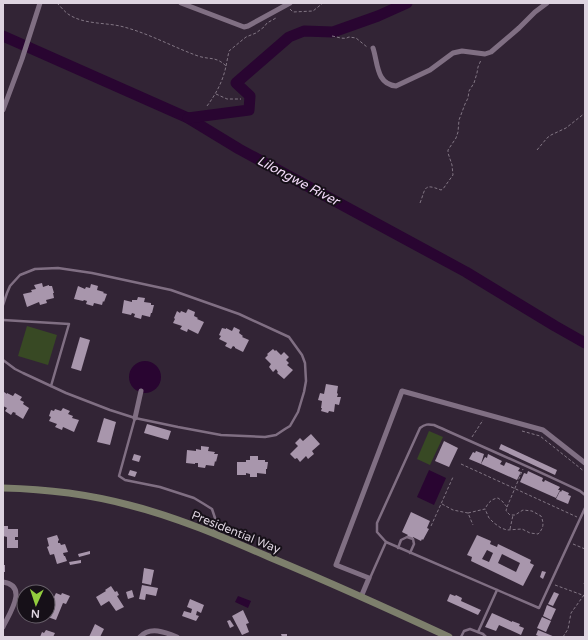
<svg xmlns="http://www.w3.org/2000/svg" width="588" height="640" font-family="'Varela Round',sans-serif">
  <rect width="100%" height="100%" fill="#322435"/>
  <g fill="#384924">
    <polygon points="27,326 57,335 48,365 18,356"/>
    <polygon points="429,431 443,437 430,465 417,459"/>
  </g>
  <g fill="#290531">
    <circle cx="145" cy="377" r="16"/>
    <polygon points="429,470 446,478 434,505 417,497"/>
    <polygon points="238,596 251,601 248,608 235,602"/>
  </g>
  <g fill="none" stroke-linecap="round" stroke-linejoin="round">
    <g stroke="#290531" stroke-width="11">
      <polyline points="3,36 188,118 239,149 466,272 555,326 585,343"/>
      <polyline points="188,118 249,110 250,96 236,83 289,37 304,31 333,32 378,16 407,3"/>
    </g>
  </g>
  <g fill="#a896ac" fill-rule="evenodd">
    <polygon points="42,283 43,287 49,285 49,286 52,286 54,293 53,293 54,298 46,300 47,303 40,305 39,302 27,307 23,294 32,292 31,290 36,289 34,285"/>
    <polygon points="91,284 98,286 97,290 104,292 103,293 107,294 104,302 103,301 102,305 94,303 93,306 86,304 87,301 84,300 83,301 74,299 78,286 85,289 86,287 90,288"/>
    <polygon points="138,297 145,298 144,302 151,303 151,305 154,305 152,313 151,313 150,317 142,315 141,319 134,317 135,314 132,313 131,315 122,313 124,300 132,302 132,300 137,300"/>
    <polygon points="188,309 195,312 194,316 198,318 197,319 204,322 198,334 188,329 187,332 180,329 182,326 173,323 175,319 174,318 177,311 180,313 181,311 186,313"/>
    <polygon points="234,327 240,330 239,333 243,336 242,337 249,340 243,352 235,348 235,347 233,346 231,349 225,346 227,343 219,339 221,336 219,335 222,328 226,329 226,328 232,331"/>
    <polygon points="80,337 90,340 81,371 71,368"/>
    <polygon points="273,349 275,351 276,350 281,355 284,352 289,357 286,360 289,363 287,365 293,370 284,379 277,373 278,372 276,369 273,372 269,367 271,364 265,358 268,355 267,354"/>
    <polygon points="326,384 338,386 337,393 338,394 337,397 341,397 339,405 335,404 334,412 329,411 328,413 321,411 322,408 321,408 322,401 318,400 320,393 324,394"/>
    <polygon points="4,392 7,394 7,393 13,396 15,393 22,397 20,400 24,402 23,404 29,408 23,419 15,414 16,413 13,412 11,415 5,411 7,408 3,406 3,394"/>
    <polygon points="63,408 70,411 68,414 73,416 72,418 79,420 74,432 63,427 62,430 55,427 57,424 49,421 51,417 49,416 51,410 54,411 55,409 61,411"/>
    <polygon points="104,418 116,422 110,445 97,442"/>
    <polygon points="147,424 171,431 168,440 144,433"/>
    <polygon points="311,434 320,444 312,451 314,454 308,459 306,456 300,462 297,458 295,459 290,454 298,446 295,443 300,438 303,441"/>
    <polygon points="444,441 458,448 449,467 435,461"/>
    <polygon points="501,444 557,470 555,475 499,449"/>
    <polygon points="201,446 209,447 208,451 215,452 214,454 218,454 216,462 215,461 214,466 206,465 205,468 198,467 198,463 195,463 195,464 186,463 187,450 196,451 196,449 201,450"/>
    <polygon points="476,451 484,454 481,464 469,459 473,452 475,453"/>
    <polygon points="134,454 141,456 139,462 132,460"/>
    <polygon points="488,454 502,461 500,464 504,466 506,462 520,468 518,471 521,472 517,480 481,464 485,457 487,458"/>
    <polygon points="250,456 258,456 258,460 265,460 265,462 268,462 267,469 266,469 266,474 257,473 257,477 250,477 250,474 246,473 246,475 237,475 237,462 246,462 246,460 250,460"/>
    <polygon points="130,470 137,472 135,477 128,475"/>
    <polygon points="528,471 543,478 542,481 544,482 545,480 560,487 558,490 560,490 556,498 520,482 524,473 527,474"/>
    <polygon points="562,490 569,493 568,495 571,496 568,504 556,499 560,491 561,492"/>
    <polygon points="411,512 430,521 427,528 429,529 423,540 422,539 421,541 413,537 413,539 407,536 408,535 402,532"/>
    <polygon points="3,526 8,526 8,529 18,529 18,537 15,537 15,540 18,540 18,548 7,548 7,537 3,536"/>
    <polygon points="57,535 59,540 58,541 58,543 60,543 61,545 65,544 68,552 63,553 64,556 65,556 67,561 57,564 54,554 50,555 47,547 49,546 47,538"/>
    <path d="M 477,535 L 491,541 L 490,544 L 497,547 L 498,544 L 531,560 L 530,563 L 534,565 L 523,586 L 471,561 L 472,557 L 467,555 ZM 487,550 L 493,553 L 489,562 L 482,559 ZM 502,554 L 520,563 L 516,572 L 498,563 Z"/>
    <polygon points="90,551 90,554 79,557 78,554"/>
    <polygon points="81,560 81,563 70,565 69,562"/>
    <rect x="3" y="565" width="2" height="7"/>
    <polygon points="144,568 154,570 151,585 142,583"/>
    <polygon points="542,571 546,572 543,579 540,577"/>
    <polygon points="142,585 158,588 156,596 146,594 145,600 139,599"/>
    <polygon points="111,586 115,592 117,591 119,595 117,596 124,607 116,611 109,601 101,606 96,597 106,591 105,590"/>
    <polygon points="132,590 134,597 128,599 126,592"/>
    <polygon points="554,592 559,594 553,606 548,604"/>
    <polygon points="56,593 61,595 62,593 70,596 66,604 63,603 56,620 45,616 48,616 48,608 50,604 48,603 51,596 54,597"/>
    <polygon points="450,594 455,596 456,595 462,598 461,601 481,610 478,615 447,601"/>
    <polygon points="190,599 204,605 201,613 197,611 196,615 199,616 196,621 182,616 184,611 191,613 192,609 187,607"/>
    <polygon points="547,605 556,609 551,620 543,616"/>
    <polygon points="243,610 249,623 246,624 249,632 242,635 232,616"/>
    <polygon points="492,613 512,622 512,621 520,624 519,626 524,628 521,635 499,625 496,631 485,627"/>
    <polygon points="542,617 551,621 546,632 537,628"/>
    <polygon points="230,620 234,626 230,628 227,621"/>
    <polygon points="95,624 104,629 100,637 89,637"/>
    <polygon points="46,630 55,633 53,637 40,637 42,632 44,633"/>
    <polygon points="538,630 555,637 541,637 536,635"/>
    <polygon points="281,634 287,634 287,637 282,637"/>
  </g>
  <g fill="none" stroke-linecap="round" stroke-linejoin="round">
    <g stroke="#827684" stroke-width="1" stroke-dasharray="3 2" stroke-linecap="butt">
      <path d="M 57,3 C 60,6 64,11 68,14 C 84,25 106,22 124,27 C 150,34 173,47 198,56 C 210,60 216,56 226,66 C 223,81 216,94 207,106"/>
      <polyline points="290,9 293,12 313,11 323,3"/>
      <path d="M 332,36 C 338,37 344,40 349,37 L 356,38 L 367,47"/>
      <polyline points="226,66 229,51 246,37 256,33 264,27 267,23 276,18"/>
      <polyline points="216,94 227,99 241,99"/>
      <polyline points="537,150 547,138 551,135 566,128 585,113"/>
      <path d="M 420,203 C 426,188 423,183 441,190 L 443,189 L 453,175 L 452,165 L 448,153 L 448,150 L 456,138 L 458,132 L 459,120 L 465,104 L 468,98 L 469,91 L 474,83 L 477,73 L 478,67 L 481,60"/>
      <polyline points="522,431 540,436 585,472"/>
      <polyline points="472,437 483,420"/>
      <polyline points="461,464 577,517"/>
      <polyline points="442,504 453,510 468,513 473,525"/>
      <polyline points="507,507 523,469"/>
      <path d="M 468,513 L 485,509 L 489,518 L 494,523 L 501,528 L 507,530 L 522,529 L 530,533 L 538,534 C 544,528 544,523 541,516 L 532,511 L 523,510 L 515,515 L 510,515 L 506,511 L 507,507 L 502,501 L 498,498 C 491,499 488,503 485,509"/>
      <polyline points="431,526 441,504 453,477"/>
      <polyline points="510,529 513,515"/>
      <polyline points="573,544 585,549"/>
      <polyline points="585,582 584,583 585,586"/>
      <polyline points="555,585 585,596"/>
      <polyline points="563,637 568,629 571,613 584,595 585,590"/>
    </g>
    <g stroke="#806f83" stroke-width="2.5">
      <polyline points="3,305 7,293 10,286 20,275 35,269 58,268 92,273 171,290 239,314 289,337 302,355 305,363 306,381 304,392 298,412 290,426 285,429 276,435 265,437 221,435 178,427 135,418 110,410 66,393 23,373 15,369 3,360"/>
      <polyline points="3,320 69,324 51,386"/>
      <polyline points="135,418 119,476 125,480 160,487 194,498 204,504 212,509 215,518 214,533"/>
      <path d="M 585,495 L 580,491 C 532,468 483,447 434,425 C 428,424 425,424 420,428 L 377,523 L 377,532 L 386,542 L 539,608 L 585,508"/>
      <polyline points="398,548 401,540 407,537 413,539 414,544 410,553"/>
      <polyline points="370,578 386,542"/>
      <polyline points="478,632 497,590"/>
      <polyline points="461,637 464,631 470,629 483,634 486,637"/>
    </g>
    <g stroke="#806f83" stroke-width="5">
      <polyline points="181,3 244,27 248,26 290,3"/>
      <path d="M 373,48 C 378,63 376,84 396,86 L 430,70 L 453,53 L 462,51 L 485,54 L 491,52 L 519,28 L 535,12 L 547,3"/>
      <polyline points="3,110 22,59 40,3"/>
      <polyline points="135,418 141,391"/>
      <path d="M 3,582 C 29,586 9,614 3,627"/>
      <polyline points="361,597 369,578 336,565 402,391 543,430 585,463"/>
      <path d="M 140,637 C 150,626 165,632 177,637"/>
    </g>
    <path stroke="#7d7f6c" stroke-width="7" d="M 3,488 C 45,489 88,494 129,505 C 177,517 223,537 269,557 C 329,582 389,609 449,637"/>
  </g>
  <g text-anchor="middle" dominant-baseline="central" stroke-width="4" stroke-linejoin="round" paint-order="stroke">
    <g font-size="12" fill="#ded4e0" stroke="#161018">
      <text transform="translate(236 532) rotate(22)">Presidential Way</text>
    </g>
    <g font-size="13" font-style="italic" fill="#f2daf8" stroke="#161018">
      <text transform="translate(298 181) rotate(28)">Lilongwe River</text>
    </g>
  </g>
  <rect width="588" height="640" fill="none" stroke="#ded4e0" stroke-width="8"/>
  <g transform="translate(36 604) rotate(183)"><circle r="19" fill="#161018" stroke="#665e68"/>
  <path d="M0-3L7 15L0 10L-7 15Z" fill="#93cd3e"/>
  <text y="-6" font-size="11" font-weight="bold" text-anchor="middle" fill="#ded4e0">N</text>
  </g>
</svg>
